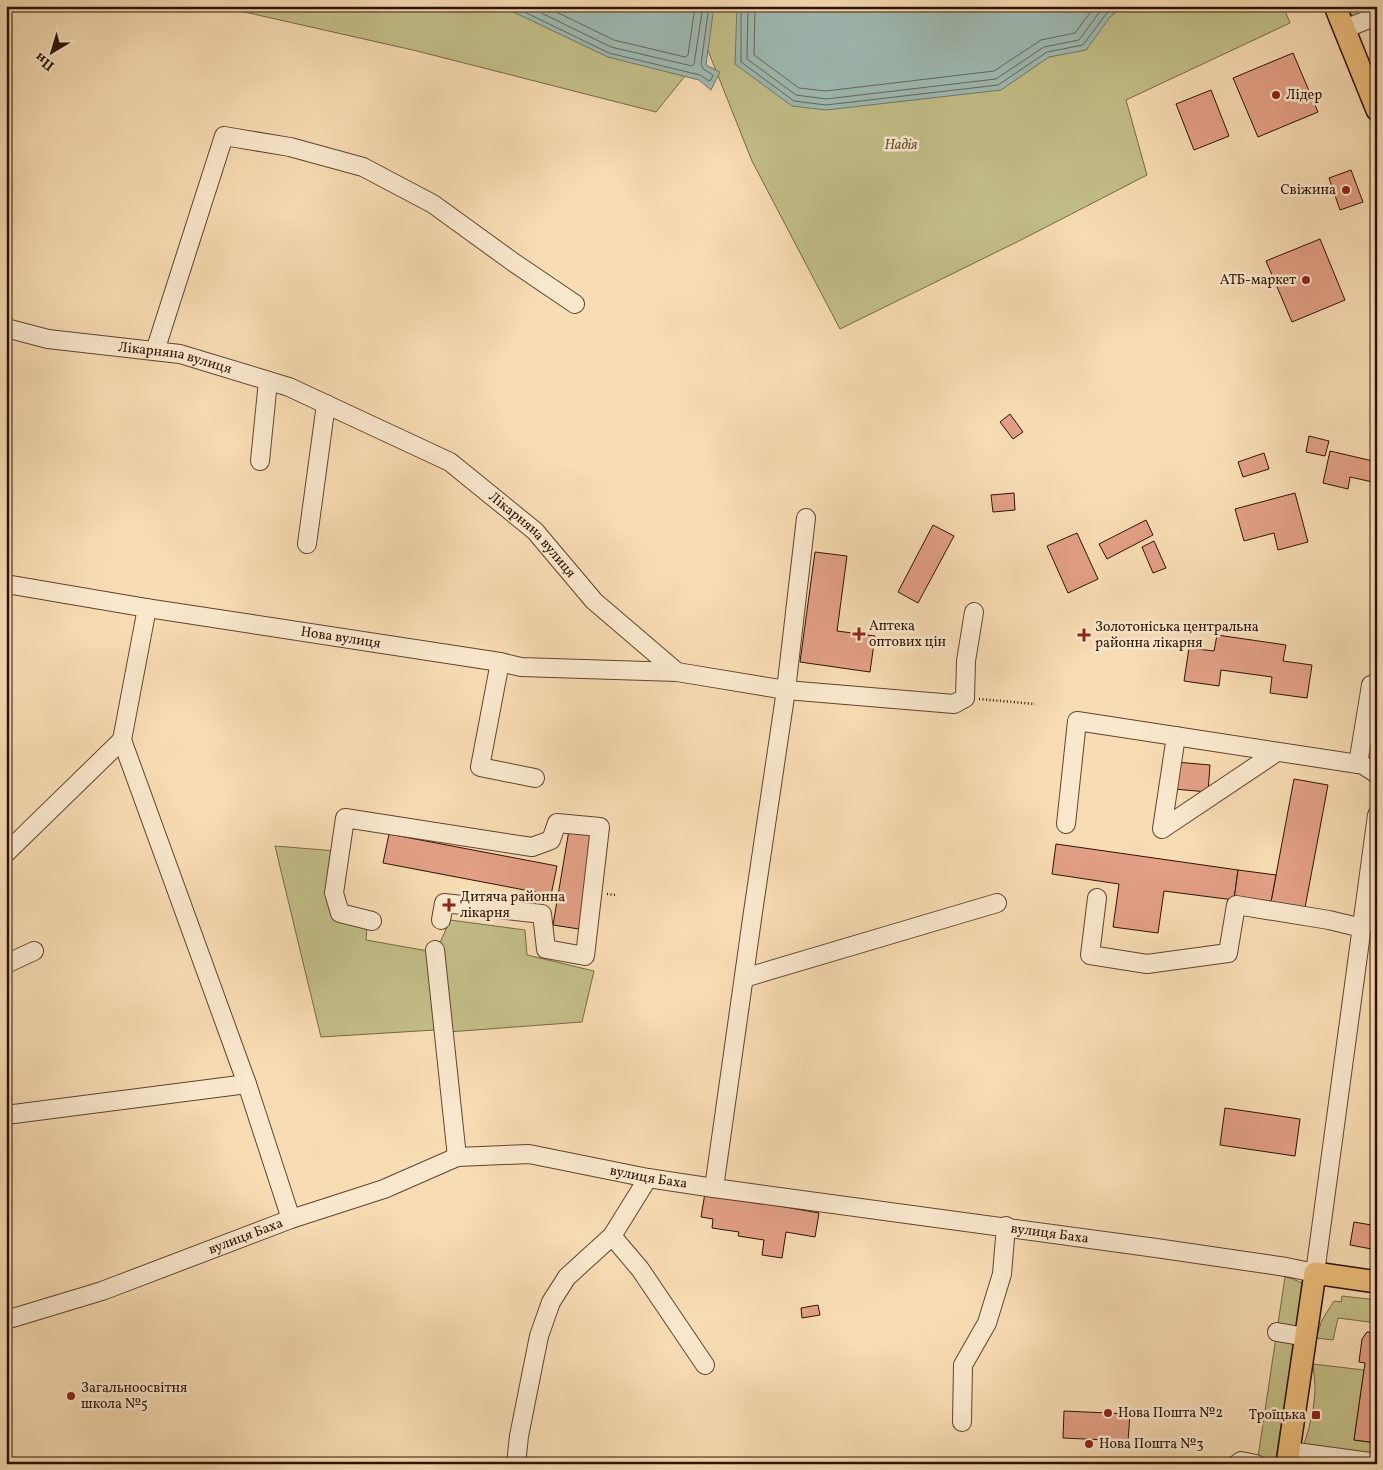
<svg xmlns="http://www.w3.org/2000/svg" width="1383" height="1470" font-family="Vollkorn,serif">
  <rect width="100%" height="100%" fill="#f8dcb3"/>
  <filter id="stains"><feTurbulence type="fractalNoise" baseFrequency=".004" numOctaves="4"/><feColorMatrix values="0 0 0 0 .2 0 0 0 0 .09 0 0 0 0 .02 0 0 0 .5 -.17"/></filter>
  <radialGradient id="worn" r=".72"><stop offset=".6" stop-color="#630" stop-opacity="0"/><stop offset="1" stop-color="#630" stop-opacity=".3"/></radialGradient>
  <g fill="#c3bf88" stroke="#786844">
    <polygon points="218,6 684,6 691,31 685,76 656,112 417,51"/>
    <polygon points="699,6 1283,6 1290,23 1126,100 1147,175 1019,241 840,329 752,161 703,38"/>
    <polygon points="1348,6 1376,6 1377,16 1355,25"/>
    <polygon points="275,846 336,851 330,897 367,925 366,940 428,951 435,1030 321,1037"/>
    <polygon points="450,920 525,930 527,955 594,971 582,1022 448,1032 439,945"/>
    <polygon points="1285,1277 1293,1279 1302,1283 1302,1292 1275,1464 1257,1464"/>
    <polygon points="1342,1296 1377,1300 1377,1323 1338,1318 1333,1340 1316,1338 1322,1320 1334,1301 1341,1302"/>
    <path d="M 1313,1364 L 1364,1370 L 1354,1440 L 1377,1443 L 1377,1463 L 1315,1455 L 1314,1464 L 1295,1464 C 1306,1445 1314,1413 1315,1391 C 1315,1382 1314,1373 1313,1364 Z"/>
  </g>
  <g fill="#9ebab2" stroke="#71776b">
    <polygon points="446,6 714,6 706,65 720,72 711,90 699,80 608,57 505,8 460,12"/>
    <polygon points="737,6 1124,6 1110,17 1086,50 1049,57 1001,90 826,110 792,106 735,64"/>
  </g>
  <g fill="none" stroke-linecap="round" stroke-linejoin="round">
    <g stroke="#66665a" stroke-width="1">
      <polyline points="512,6 609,53 700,75 709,81 711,80 713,75 703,69 701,64 709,6"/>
      <polyline points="527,6 611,47 692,66 694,64 703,6"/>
      <polyline points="544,6 614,40 685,57 688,55 695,6"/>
      <polyline points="741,6 741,62 794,101 826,105 998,85 1047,52 1083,45 1106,14 1116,6"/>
      <polyline points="748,6 747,59 796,95 826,99 996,79 1044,47 1079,40 1101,10 1106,6"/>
      <polyline points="755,6 754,55 799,88 826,91 994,71 1041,40 1075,33 1095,6"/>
    </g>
  </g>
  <g fill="#e3a086" stroke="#2e1201">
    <polygon points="1293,53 1318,112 1258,137 1233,78"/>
    <polygon points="1211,90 1229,136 1194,150 1176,104"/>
    <polygon points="1351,170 1363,202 1340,210 1329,178"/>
    <polygon points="1320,239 1345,300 1292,322 1266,261"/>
    <polygon points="1010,414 1023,432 1013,439 1000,422"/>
    <polygon points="1309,436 1329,441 1325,456 1306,452"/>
    <polygon points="1330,451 1377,462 1377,483 1350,477 1348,489 1323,483"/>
    <polygon points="1264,453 1269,469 1243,477 1238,462"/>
    <polygon points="1014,493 1015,510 993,512 991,495"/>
    <polygon points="1295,493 1308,542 1278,550 1274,533 1244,541 1235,509"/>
    <polygon points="1146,520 1153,535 1107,559 1099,544"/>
    <polygon points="933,525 954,536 918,603 898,592"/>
    <polygon points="1077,533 1098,579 1068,593 1047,546"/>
    <polygon points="1154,541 1166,568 1153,573 1142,547"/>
    <polygon points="815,552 847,556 837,631 875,636 870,672 800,662"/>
    <polygon points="1217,635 1286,645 1283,661 1312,665 1307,698 1270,693 1272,677 1221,670 1219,686 1184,681 1189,648 1214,651"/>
    <polygon points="1176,762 1210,765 1208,792 1174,789"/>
    <polygon points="1294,779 1328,785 1304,913 1270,907"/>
    <polygon points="569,830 594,835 579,929 553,925"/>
    <polygon points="389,834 557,866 551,895 383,863"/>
    <polygon points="1056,844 1238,870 1234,900 1164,891 1158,933 1113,927 1119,884 1052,874"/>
    <polygon points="1238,870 1276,875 1270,907 1234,900"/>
    <polygon points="1225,1108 1300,1119 1295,1156 1220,1145"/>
    <polygon points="705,1193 819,1213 815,1237 786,1232 782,1258 762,1255 764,1240 738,1236 739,1232 712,1228 713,1219 701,1217"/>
    <polygon points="1354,1222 1377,1226 1377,1250 1350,1245"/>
    <polygon points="818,1305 820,1315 802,1318 801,1308"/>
    <polygon points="1367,1332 1377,1333 1377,1443 1354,1440 1365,1363 1359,1362 1362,1339"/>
    <polygon points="1064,1411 1130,1414 1128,1441 1063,1438"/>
  </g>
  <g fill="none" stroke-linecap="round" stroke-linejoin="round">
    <defs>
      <g id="minor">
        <polyline points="1344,29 1377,16"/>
        <path id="s1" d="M 6,328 L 48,339 L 180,354 L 289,387 L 450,462 L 535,531 L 594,601 L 677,672"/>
        <polyline points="155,351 224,136 290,147 363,167 433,204 513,262 575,304"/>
        <polyline points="260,461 268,381"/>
        <polyline points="307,544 326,404"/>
        <path id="s2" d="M 6,584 L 147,608 L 500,662 L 521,667 L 677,672 L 786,690 L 954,704 L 965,698 L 966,661 L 974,612"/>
        <polyline points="147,608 122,740 247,1084 291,1219"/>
        <polyline points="500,662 480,767 535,778"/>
        <polyline points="1176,736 1162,829 1277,752"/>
        <polyline points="1358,764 1371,685 1377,686"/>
        <polyline points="1066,824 1077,721 1358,764 1363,765 1377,774"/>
        <polyline points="6,853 122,740"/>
        <polyline points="1097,898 1090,955 1147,964 1228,953 1236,905 1329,920 1362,928"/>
        <polyline points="372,921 340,913 334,893 345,818 532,847 551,840 557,823 600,827 585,956 546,949 542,914 444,903 441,920"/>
        <polyline points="435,950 457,1157"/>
        <polyline points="6,964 34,951"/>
        <polyline points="744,978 997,903"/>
        <polyline points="6,1115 247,1084"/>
        <polyline points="714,1188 753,912 786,690 806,518"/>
        <polyline points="612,1236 640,1269 705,1365"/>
        <path id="s3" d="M 6,1320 L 102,1291 L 291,1219 L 384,1189 L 457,1157 L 529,1154 L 648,1178 L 714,1188 L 1156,1248 L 1286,1267 L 1315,1273 L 1377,815"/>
        <polyline points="1277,1332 1306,1337"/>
        <polyline points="962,1422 963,1365 987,1323 1002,1274 1006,1226"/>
        <polyline points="1289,1451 1377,1463"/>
        <polyline points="516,1464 519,1436 539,1336 551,1302 567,1277 612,1236 648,1178"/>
        <polyline points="1237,1464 1241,1461 1256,1464"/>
      </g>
      <g id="major">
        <polyline points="1335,6 1377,110"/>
        <polyline points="1287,1464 1315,1273 1377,1282"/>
      </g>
    </defs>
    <use href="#minor" stroke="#60442e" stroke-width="20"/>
    <use href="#major" stroke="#2e1201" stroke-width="24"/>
    <g stroke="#2e1201" stroke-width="2.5" stroke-dasharray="1 2.5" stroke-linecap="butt">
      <polyline points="1374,671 1377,653"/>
      <polyline points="979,699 1035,704"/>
      <polyline points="607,894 615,895"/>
    </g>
    <use href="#minor" stroke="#fae8ce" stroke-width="18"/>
    <use href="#major" stroke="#ecbe7a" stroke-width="21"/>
  </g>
  <g fill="#8f2418" stroke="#fae8ce" stroke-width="2">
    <circle cx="1276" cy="95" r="5"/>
    <circle cx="1346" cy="190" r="5"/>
    <circle cx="1306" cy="280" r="5"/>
    <path d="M856.5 626.5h5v5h5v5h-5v5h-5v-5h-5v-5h5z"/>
    <path d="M1081.5 627.5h5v5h5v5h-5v5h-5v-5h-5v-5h5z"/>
    <path d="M446.5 897.5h5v5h5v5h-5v5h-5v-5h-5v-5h5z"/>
    <circle cx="71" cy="1396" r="5"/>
    <circle cx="1108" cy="1413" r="5"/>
    <rect x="1311" y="1410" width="10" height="10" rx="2.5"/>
    <circle cx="1089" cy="1444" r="5"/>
  </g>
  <g text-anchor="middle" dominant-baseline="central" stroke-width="5" stroke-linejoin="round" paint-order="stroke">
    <g font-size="14" fill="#2e1201" stroke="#fae8ce" text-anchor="start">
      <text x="1286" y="95">Лідер</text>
      <text x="1336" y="190" text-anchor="end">Свіжина</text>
      <text x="1296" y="280" text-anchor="end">АТБ-маркет</text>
      <text x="869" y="626">Аптека<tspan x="869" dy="16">оптових цін</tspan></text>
      <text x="1095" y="627">Золотоніська центральна<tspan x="1095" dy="16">районна лікарня</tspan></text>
      <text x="460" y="897">Дитяча районна<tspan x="460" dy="16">лікарня</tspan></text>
      <text x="81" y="1388">Загальноосвітня<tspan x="81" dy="16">школа №5</tspan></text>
      <text x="1118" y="1413">Нова Пошта №2</text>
      <text x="1306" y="1415" text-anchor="end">Троїцька</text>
      <text x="1099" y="1444">Нова Пошта №3</text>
    </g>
    <g font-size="14" font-style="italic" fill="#624f30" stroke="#fae8ce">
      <text x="901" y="145">Надія</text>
    </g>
    <g font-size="14" fill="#2e1201" stroke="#fae8ce">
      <text stroke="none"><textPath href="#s1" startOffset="172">Лікарняна вулиця</textPath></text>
      <text stroke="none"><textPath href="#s1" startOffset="578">Лікарняна вулиця</textPath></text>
      <text stroke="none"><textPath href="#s2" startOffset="339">Нова вулиця</textPath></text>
      <text stroke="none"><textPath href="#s3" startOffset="674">вулиця Баха</textPath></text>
      <text stroke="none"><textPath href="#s3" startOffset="1079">вулиця Баха</textPath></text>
      <text stroke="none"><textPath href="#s3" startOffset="254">вулиця Баха</textPath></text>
    </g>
  </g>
  <rect width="1383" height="1470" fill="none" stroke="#f8dcb3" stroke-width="25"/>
  <rect x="8" y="8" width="1368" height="1455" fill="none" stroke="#2e1201" stroke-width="2.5"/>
  <rect x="12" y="12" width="1358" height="1445" fill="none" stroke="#2e1201"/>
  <g transform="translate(52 52) rotate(218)" stroke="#fae8ce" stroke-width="4" paint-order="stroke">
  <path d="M0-4L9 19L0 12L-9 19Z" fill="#2e1201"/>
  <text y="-8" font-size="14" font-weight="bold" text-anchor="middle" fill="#2e1201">Пн</text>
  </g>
  <rect width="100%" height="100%" filter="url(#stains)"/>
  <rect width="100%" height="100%" fill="url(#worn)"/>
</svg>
